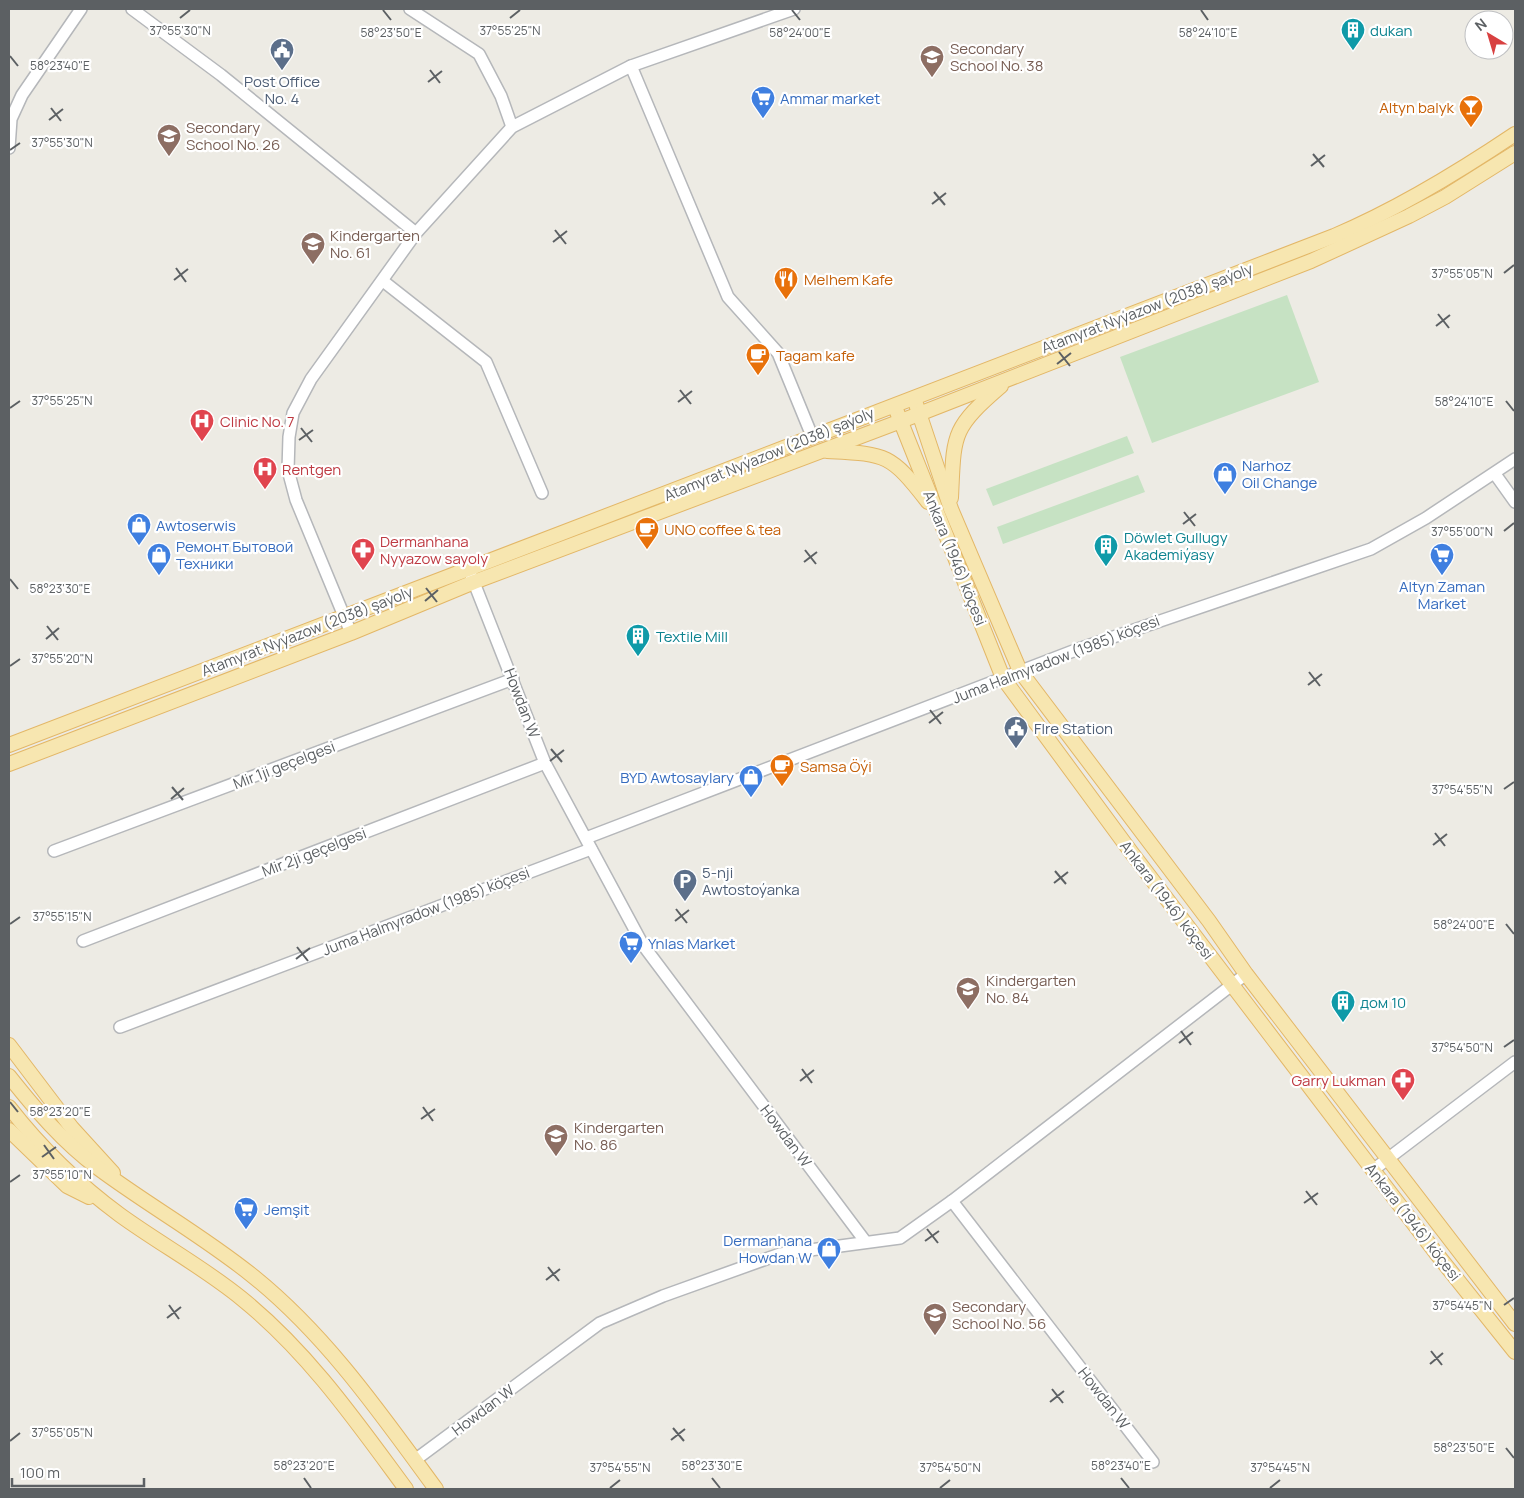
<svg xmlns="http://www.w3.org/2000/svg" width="1524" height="1498" font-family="Manrope,sans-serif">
  <rect width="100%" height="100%" fill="#edebe4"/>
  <g fill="#c6e2c3">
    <polygon points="1287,295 1319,382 1152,443 1120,357"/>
    <polygon points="1127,436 1134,453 993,506 986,489"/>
    <polygon points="1138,475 1145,492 1003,544 997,527"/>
  </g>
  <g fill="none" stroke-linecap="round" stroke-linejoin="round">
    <defs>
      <g id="minor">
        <polyline points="132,9 221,75 416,233"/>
        <polyline points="410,9 479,54 501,96 512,127"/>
        <polyline points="631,66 728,297 778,353 812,436"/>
        <polyline points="9,148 11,119 22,95 81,9"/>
        <polyline points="383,281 486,362 542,493"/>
        <polyline points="1495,474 1515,502"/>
        <polyline points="471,575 545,763 643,945 865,1241"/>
        <polyline points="351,633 296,500 288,470 289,437 293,413 311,379 416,233 512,127 631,66 794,9"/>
        <polyline points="586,838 1081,648 1371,549 1426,518 1515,459"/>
        <polyline points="54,851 513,679"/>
        <polyline points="83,941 545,763"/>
        <polyline points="120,1027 591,849"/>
        <polyline points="1373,1170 1515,1062"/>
        <polyline points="952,1201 1153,1462"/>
        <polyline points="415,1460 600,1323 663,1296 780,1254 900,1238 952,1201 1246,974"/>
      </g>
      <g id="major">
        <polyline points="916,404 951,509 1020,671 1209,921 1246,974 1515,1324"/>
        <polyline points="897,412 1003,678 1131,852 1436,1253 1515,1352"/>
        <path d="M 827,451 C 886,454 890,453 928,502"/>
        <path d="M 951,498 C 954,434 951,429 1001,386"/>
        <path d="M 9,745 C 452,578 892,405 1334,236 C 1398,209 1457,173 1515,134"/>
        <polyline points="9,764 351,633 474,582 901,421 1311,261 1409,216 1445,197 1515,153"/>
        <polyline points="9,1045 72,1128 113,1173"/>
        <path d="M 9,1076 C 36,1110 63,1142 98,1168 C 149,1206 205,1237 254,1277 C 327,1336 381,1414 436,1489"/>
        <path d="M 9,1107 C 41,1148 78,1184 120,1215 C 160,1244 203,1267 241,1298 C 308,1352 356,1421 406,1489"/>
        <polyline points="9,1130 67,1186 89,1197"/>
      </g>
    </defs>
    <use href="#minor" stroke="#b5b7ba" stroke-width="14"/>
    <use href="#major" stroke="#e3b767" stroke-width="16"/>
    <use href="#minor" stroke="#fff" stroke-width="11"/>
    <use href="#major" stroke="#f7e6b0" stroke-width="14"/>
  </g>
  <path fill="none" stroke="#5c6063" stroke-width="2" d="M 383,10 L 391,20M 792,10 L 800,20M 1201,10 L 1208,20M 180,18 L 190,10M 510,18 L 520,10M 10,56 L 18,66M 430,70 L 440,83M 428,82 L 442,71M 51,108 L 61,121M 49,120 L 63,109M 10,150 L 20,143M 1313,154 L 1324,167M 1311,166 L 1325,155M 934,192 L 945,205M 932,204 L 946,193M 555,230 L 566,244M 553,242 L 567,231M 176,268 L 186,282M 1504,273 L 1514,265M 174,280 L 188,269M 1438,314 L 1449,328M 1436,326 L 1450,315M 1059,352 L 1070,366M 1057,364 L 1071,353M 680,390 L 691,404M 1506,401 L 1514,411M 678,402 L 692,391M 10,408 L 20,401M 301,428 L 312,442M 299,440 L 313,430M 1184,512 L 1195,526M 1183,524 L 1196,514M 1504,531 L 1514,523M 805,550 L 816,564M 804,562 L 817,552M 10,579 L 18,589M 426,588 L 437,602M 425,601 L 438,590M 47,626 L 58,640M 46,639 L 59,628M 10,666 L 20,659M 1309,672 L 1320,686M 1308,685 L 1322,674M 930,710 L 941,724M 929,723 L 943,712M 551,749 L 562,762M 550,761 L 564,750M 172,787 L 183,800M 1504,789 L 1514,782M 171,799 L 184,788M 1435,833 L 1445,846M 1433,845 L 1447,834M 1055,871 L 1066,884M 1054,883 L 1068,872M 676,909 L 687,923M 675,921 L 689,910M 10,924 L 20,917M 1506,924 L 1514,934M 297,947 L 308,961M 296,959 L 310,948M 1181,1031 L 1191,1045M 1179,1043 L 1193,1032M 1504,1047 L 1514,1040M 802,1069 L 812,1083M 800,1081 L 814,1070M 10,1102 L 18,1112M 423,1107 L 433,1121M 421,1119 L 435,1109M 44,1145 L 54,1159M 42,1157 L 56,1147M 10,1182 L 20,1175M 1306,1191 L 1317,1205M 1304,1203 L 1318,1193M 927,1229 L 938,1243M 925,1241 L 939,1231M 548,1267 L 559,1281M 546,1280 L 560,1269M 169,1305 L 179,1319M 1504,1305 L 1514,1298M 167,1318 L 181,1307M 1431,1351 L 1442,1365M 1430,1364 L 1443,1353M 1052,1389 L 1063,1403M 1050,1402 L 1064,1391M 673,1428 L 684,1441M 671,1440 L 685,1429M 10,1441 L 20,1433M 1506,1448 L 1514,1458M 304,1478 L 311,1488M 712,1478 L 720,1488M 1121,1478 L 1129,1488M 610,1488 L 620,1480M 940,1488 L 950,1480M 1270,1488 L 1280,1480"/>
  <defs>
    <symbol id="building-pin" viewBox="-11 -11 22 30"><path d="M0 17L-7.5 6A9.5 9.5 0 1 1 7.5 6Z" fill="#0f9aa8" stroke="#fff"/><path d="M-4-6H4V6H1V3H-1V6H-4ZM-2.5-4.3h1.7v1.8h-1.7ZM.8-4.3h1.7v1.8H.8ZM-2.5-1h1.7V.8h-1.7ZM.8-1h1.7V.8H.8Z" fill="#fff"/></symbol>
    <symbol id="civic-pin" viewBox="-11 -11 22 30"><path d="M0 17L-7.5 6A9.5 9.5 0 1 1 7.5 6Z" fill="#5c6f8a" stroke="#fff"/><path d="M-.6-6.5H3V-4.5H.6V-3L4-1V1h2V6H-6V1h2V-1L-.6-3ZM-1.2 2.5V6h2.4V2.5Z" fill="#fff"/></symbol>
    <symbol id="school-pin" viewBox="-11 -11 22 30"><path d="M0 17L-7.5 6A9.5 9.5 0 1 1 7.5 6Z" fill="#8d6e63" stroke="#fff"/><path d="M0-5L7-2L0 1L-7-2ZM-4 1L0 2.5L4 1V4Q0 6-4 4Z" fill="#fff"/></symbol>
    <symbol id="supermarket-pin" viewBox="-11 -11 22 30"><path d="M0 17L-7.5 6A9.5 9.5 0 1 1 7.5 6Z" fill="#3f7fe0" stroke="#fff"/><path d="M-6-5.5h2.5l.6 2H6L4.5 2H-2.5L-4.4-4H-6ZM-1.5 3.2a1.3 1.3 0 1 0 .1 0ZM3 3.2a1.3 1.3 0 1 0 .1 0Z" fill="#fff"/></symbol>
    <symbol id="bar-pin" viewBox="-11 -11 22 30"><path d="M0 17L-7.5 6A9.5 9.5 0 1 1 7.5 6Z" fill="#e8710a" stroke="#fff"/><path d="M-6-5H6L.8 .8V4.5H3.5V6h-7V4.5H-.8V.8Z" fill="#fff"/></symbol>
    <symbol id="restaurant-pin" viewBox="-11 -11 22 30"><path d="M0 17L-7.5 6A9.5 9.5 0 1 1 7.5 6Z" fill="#e8710a" stroke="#fff"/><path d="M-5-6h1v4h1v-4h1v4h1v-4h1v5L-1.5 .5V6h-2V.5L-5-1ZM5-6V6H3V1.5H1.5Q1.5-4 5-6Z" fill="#fff"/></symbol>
    <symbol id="cafe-pin" viewBox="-11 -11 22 30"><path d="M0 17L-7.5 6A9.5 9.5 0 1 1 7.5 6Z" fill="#e8710a" stroke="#fff"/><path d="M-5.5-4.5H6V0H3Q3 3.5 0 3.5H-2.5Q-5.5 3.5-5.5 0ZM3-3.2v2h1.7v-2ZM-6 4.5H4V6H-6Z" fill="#fff"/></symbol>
    <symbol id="hospital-pin" viewBox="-11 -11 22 30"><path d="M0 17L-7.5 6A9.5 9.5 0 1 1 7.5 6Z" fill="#e0444e" stroke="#fff"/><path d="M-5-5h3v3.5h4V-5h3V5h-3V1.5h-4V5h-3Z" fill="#fff"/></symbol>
    <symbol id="shop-pin" viewBox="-11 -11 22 30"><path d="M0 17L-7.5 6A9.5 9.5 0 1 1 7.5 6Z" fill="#3f7fe0" stroke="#fff"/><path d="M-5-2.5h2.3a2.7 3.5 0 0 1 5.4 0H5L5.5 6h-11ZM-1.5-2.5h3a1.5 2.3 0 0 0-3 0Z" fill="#fff"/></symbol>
    <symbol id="pharmacy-pin" viewBox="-11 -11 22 30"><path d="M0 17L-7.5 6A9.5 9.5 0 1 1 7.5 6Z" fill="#e0444e" stroke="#fff"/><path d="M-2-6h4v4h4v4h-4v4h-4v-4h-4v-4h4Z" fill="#fff"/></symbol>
    <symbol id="parking-pin" viewBox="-11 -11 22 30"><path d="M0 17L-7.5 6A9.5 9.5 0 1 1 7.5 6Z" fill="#5c6f8a" stroke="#fff"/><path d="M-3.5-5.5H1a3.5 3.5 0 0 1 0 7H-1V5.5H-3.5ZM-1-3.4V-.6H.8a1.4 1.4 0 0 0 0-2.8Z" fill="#fff"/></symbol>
  </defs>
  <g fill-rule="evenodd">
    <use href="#building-pin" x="1339" y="16" width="28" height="38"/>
    <use href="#civic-pin" x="268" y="36" width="28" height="38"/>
    <use href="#school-pin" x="918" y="43" width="28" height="38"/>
    <use href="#supermarket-pin" x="749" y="84" width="28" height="38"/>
    <use href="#bar-pin" x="1457" y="93" width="28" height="38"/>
    <use href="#school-pin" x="155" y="122" width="28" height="38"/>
    <use href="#school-pin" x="299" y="230" width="28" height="38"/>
    <use href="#restaurant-pin" x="772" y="265" width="28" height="38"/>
    <use href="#cafe-pin" x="744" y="341" width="28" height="38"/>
    <use href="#hospital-pin" x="188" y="407" width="28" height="38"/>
    <use href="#hospital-pin" x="251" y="455" width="28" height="38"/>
    <use href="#shop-pin" x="1211" y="460" width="28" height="38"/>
    <use href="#shop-pin" x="125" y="511" width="28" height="38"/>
    <use href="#cafe-pin" x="633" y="515" width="28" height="38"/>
    <use href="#building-pin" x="1092" y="532" width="28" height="38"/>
    <use href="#pharmacy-pin" x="349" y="536" width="28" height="38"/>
    <use href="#shop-pin" x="145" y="541" width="28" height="38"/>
    <use href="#supermarket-pin" x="1428" y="541" width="28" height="38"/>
    <use href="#building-pin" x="624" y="622" width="28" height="38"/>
    <use href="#civic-pin" x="1002" y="714" width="28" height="38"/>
    <use href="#cafe-pin" x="768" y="752" width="28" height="38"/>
    <use href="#shop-pin" x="737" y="763" width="28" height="38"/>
    <use href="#parking-pin" x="671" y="867" width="28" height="38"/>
    <use href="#supermarket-pin" x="617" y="929" width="28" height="38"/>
    <use href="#school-pin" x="954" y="975" width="28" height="38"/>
    <use href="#building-pin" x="1329" y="988" width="28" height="38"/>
    <use href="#pharmacy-pin" x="1389" y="1066" width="28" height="38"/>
    <use href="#school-pin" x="542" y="1122" width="28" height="38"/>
    <use href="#supermarket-pin" x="232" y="1195" width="28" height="38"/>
    <use href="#shop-pin" x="815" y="1235" width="28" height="38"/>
    <use href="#school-pin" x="921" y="1301" width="28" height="38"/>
  </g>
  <g text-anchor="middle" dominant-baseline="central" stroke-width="4.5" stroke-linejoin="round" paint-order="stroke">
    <g font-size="15" fill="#0d838f" stroke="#fff" text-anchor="start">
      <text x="1370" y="30">dukan</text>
      <text x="1124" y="537">Döwlet Gullugy<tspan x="1124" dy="17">Akademiýasy</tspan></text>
      <text x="656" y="636">Textile Mill</text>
      <text x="1360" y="1002">дом 10</text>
    </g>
    <g font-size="15" fill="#785e54" stroke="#fff" text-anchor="start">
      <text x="950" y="48">Secondary<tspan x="950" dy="17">School No. 38</tspan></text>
      <text x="186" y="127">Secondary<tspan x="186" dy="17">School No. 26</tspan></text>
      <text x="330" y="235">Kindergarten<tspan x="330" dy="17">No. 61</tspan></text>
      <text x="986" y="980">Kindergarten<tspan x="986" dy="17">No. 84</tspan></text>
      <text x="574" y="1127">Kindergarten<tspan x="574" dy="17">No. 86</tspan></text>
      <text x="952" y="1306">Secondary<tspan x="952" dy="17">School No. 56</tspan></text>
    </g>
    <g font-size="15" fill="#4e5e75" stroke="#fff" text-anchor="start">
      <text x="282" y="81" text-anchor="middle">Post Office<tspan x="282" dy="17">No. 4</tspan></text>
      <text x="1034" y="728">FIre Station</text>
      <text x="702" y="872">5-nji<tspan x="702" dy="17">Awtostoýanka</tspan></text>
    </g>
    <g font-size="15" fill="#366cbe" stroke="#fff" text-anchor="start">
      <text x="780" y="98">Ammar market</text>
      <text x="1242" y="465">Narhoz<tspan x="1242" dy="17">Oil Change</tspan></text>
      <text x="156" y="525">Awtoserwis</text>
      <text x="176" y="546">Ремонт Бытовой<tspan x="176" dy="17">Техники</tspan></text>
      <text x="1442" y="586" text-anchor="middle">Altyn Zaman<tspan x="1442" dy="17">Market</tspan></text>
      <text x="734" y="777" text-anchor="end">BYD Awtosaylary</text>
      <text x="648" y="943">Ynlas Market</text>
      <text x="264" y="1209">Jemşit</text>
      <text x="812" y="1240" text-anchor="end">Dermanhana<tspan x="812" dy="17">Howdan W</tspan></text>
    </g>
    <g font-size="15" fill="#c56008" stroke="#fff" text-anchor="start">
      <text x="1454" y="107" text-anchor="end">Altyn balyk</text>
      <text x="804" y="279">Melhem Kafe</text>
      <text x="776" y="355">Tagam kafe</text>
      <text x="664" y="529">UNO coffee &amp; tea</text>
      <text x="800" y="766">Samsa Öýi</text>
    </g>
    <g font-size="15" fill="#5c6063" stroke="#fff">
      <text transform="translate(1147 308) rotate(-21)">Atamyrat Nyýazow (2038) şaýoly</text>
      <text transform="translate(769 454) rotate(-22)">Atamyrat Nyýazow (2038) şaýoly</text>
      <text transform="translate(955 558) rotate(68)">Ankara (1946) köçesi</text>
      <text transform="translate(307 631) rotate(-21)">Atamyrat Nyýazow (2038) şaýoly</text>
      <text transform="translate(1056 659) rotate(-21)">Juma Halmyradow (1985) köçesi</text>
      <text transform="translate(522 703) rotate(69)">Howdan W</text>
      <text transform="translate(284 765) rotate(-21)">Mir 1ji geçelgesi</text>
      <text transform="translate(314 852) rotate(-21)">Mir 2ji geçelgesi</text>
      <text transform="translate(1167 900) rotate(53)">Ankara (1946) köçesi</text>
      <text transform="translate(426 911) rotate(-21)">Juma Halmyradow (1985) köçesi</text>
      <text transform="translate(786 1136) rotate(53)">Howdan W</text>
      <text transform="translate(1413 1222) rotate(52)">Ankara (1946) köçesi</text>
      <text transform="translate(1104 1398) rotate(52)">Howdan W</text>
      <text transform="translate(483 1410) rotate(-37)">Howdan W</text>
    </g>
    <g font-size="15" fill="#be3a42" stroke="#fff" text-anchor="start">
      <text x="220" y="421">Clinic No. 7</text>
      <text x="282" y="469">Rentgen</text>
      <text x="380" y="541">Dermanhana<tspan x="380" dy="17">Nyyazow sayoly</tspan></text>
      <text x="1386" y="1080" text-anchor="end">Garry Lukman</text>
    </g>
  </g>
  <g font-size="12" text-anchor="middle" fill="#5c6063" stroke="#fff" stroke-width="4.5" stroke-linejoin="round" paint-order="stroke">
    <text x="180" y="35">37°55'30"N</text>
    <text x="510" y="35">37°55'25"N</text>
    <text x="391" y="37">58°23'50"E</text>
    <text x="800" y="37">58°24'00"E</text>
    <text x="1208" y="37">58°24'10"E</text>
    <text x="60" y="70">58°23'40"E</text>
    <text x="62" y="147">37°55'30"N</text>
    <text x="1462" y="278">37°55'05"N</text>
    <text x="62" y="405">37°55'25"N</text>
    <text x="1464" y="406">58°24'10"E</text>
    <text x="1462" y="536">37°55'00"N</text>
    <text x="60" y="593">58°23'30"E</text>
    <text x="62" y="663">37°55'20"N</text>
    <text x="1462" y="794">37°54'55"N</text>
    <text x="62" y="921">37°55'15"N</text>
    <text x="1464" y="929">58°24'00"E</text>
    <text x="1462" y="1052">37°54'50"N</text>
    <text x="60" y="1116">58°23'20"E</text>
    <text x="62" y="1179">37°55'10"N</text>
    <text x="1462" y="1310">37°54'45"N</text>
    <text x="62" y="1437">37°55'05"N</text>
    <text x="1464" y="1452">58°23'50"E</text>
    <text x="304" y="1470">58°23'20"E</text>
    <text x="712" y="1470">58°23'30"E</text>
    <text x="1121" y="1470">58°23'40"E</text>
    <text x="620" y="1472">37°54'55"N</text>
    <text x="950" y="1472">37°54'50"N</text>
    <text x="1280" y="1472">37°54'45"N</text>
  </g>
  <rect width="1524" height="1498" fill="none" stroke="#5c6063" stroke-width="20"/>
  <g transform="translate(1489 35) rotate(322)"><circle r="24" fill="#ffffff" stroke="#bebfc1"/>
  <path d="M0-4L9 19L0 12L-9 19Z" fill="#d84040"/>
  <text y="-8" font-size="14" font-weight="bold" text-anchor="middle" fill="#5c6063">N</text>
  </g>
  <path d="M12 1478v8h132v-8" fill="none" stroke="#5c6063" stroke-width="2.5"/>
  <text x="20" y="1478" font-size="15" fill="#5c6063" stroke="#ffffff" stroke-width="4" paint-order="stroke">100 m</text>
</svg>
